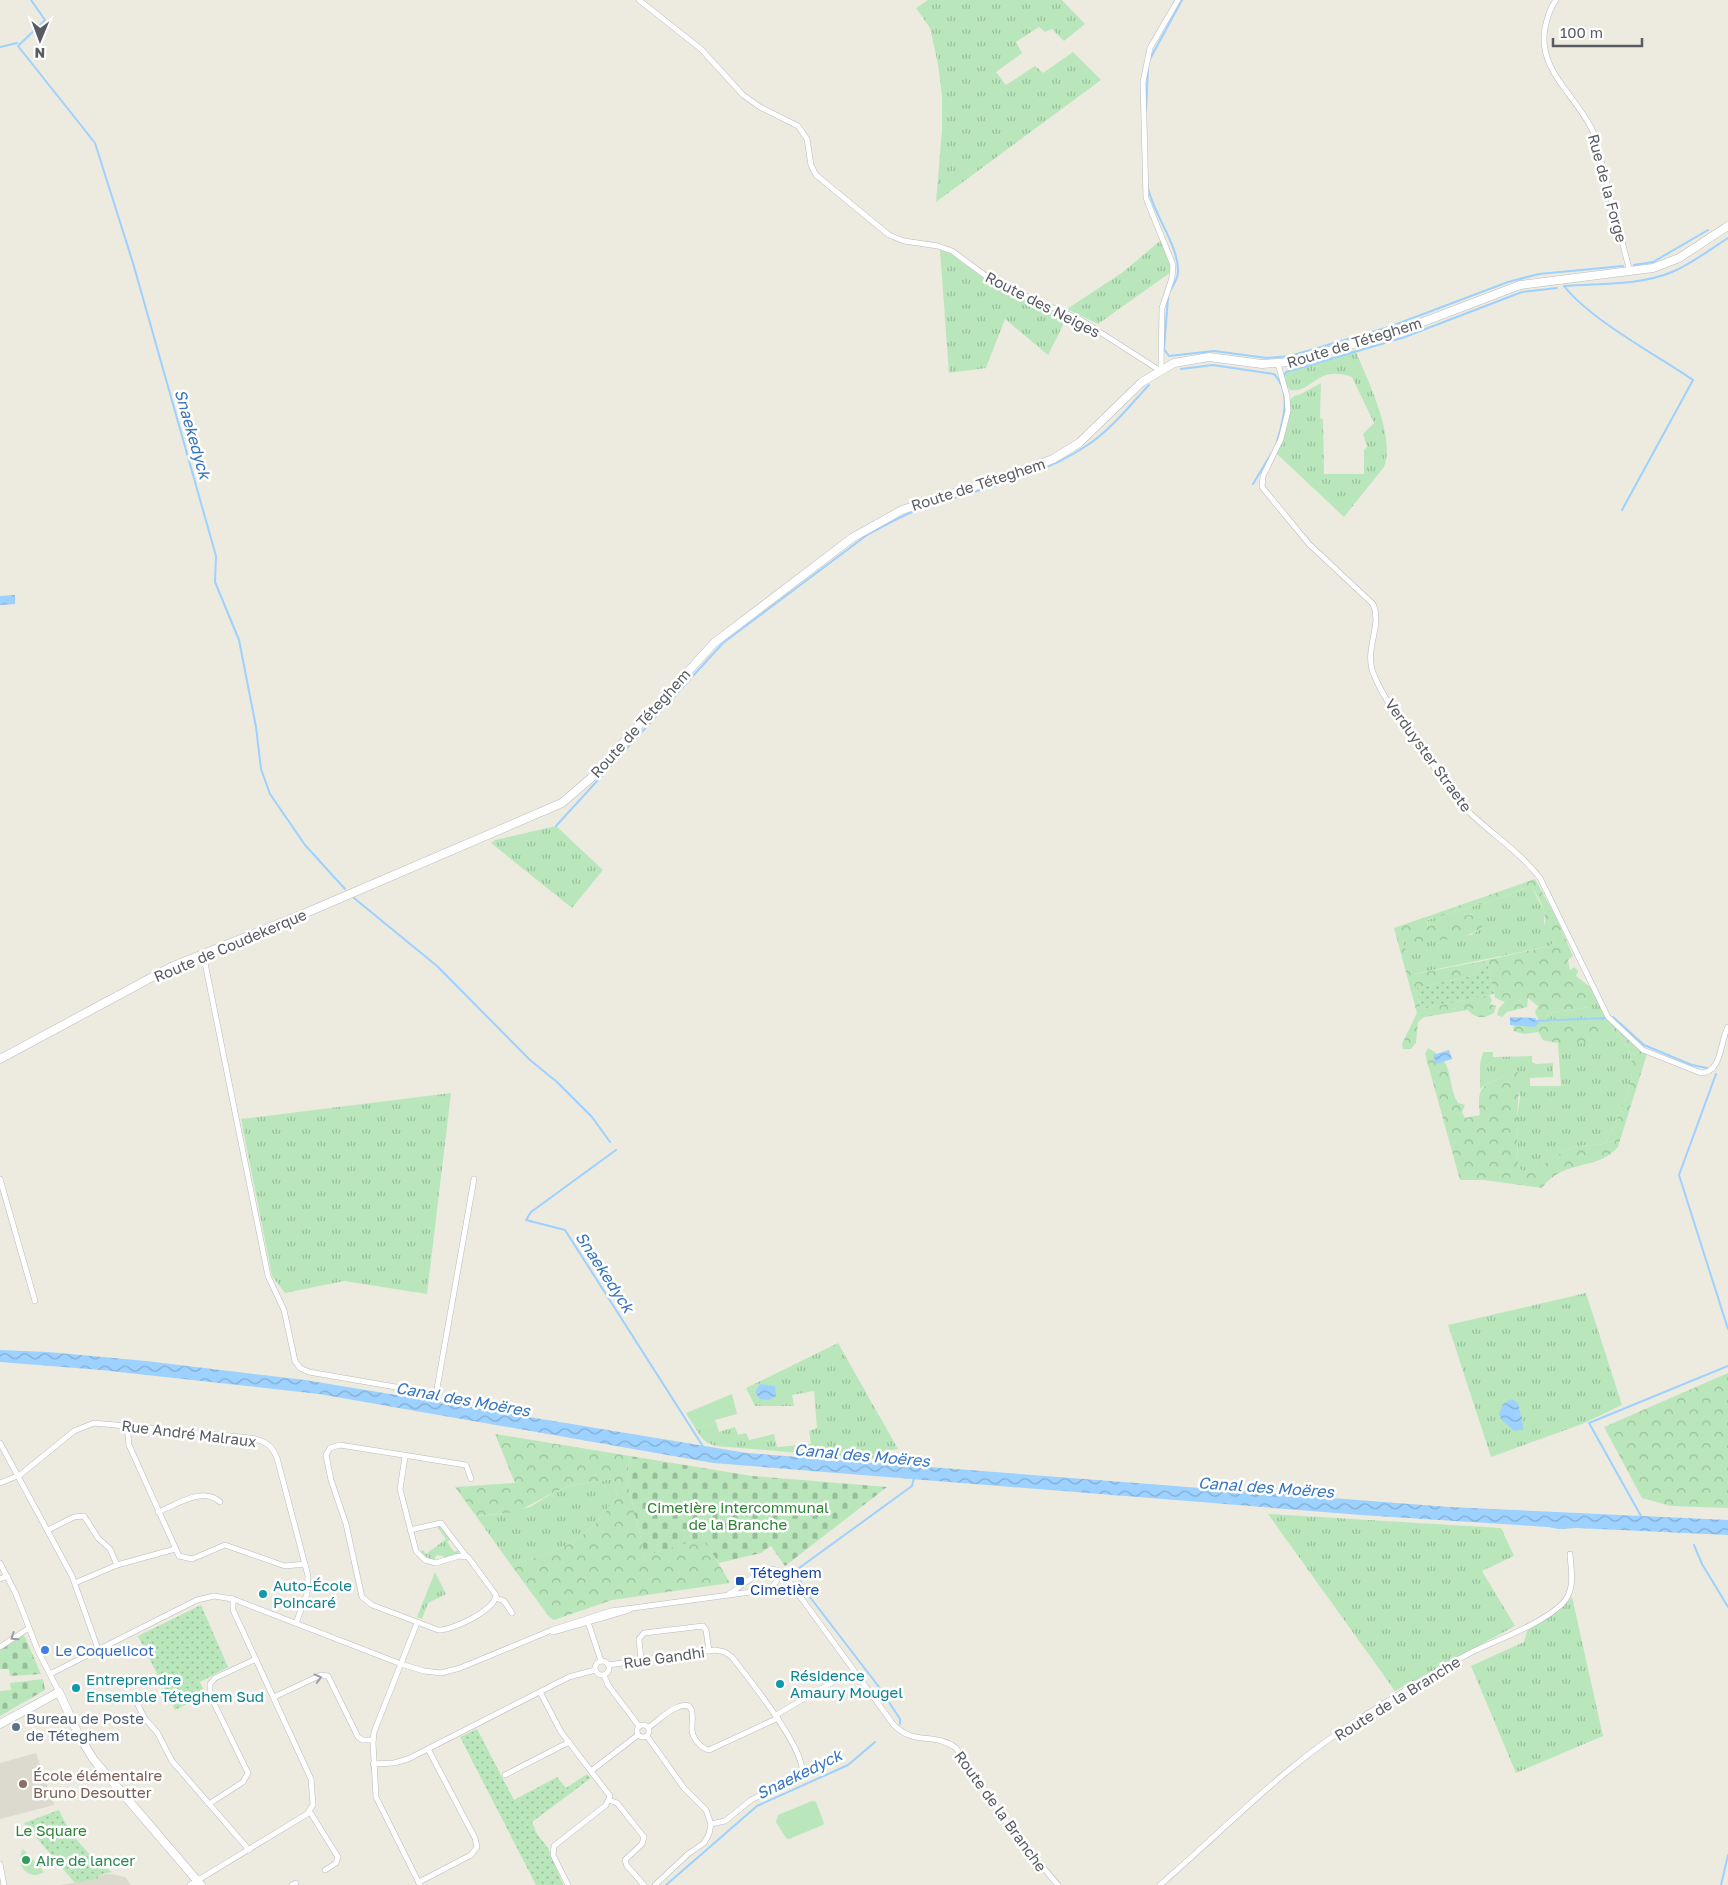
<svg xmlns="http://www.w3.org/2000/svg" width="1728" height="1885" font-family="'Golos Text',sans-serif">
  <defs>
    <pattern id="grass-tufts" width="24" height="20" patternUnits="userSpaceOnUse" patternTransform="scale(1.25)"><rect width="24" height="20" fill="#b9e7bb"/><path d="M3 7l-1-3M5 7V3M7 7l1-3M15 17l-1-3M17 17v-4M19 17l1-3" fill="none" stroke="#99be9b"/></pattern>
    <pattern id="forest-crowns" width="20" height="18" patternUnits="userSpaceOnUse" patternTransform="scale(1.25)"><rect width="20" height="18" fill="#b9e7bb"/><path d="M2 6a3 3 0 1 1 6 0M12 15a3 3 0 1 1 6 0" fill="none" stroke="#99be9b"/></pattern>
    <pattern id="cemetery-stones" width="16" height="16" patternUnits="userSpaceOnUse" patternTransform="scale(1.25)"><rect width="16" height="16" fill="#b9e7bb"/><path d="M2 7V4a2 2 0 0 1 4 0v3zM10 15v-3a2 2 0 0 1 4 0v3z" fill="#99be9b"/></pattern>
    <pattern id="park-dots" width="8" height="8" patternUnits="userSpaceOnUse" patternTransform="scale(1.25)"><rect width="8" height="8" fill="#b9e7bb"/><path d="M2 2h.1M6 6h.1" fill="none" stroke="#99be9b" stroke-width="1.8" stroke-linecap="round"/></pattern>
    <pattern id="water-waves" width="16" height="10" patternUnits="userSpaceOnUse" patternTransform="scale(1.25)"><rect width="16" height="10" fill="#9dd1ff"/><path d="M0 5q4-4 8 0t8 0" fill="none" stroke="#83add2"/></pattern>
  </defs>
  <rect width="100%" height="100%" fill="#edebdf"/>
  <g fill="#dcdace">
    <polygon points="36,1753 54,1805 0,1819 0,1763"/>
    <polygon points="111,1874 125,1877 131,1885 60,1885 96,1879 99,1875"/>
  </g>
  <g fill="url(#grass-tufts)">
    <polygon points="928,0 1062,0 1085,24 1064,41 1052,29 1045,32 1039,27 1016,42 1022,53 996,72 1006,85 1035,66 1043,73 1073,52 1101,80 936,202 942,130 942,96 938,64 930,28 916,8"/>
    <polygon points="1161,240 1168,256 1171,272 1098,324 1067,309 1123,272"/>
    <polygon points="940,250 948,252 994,286 1067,317 1048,355 1005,319 986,368 949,373"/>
    <path d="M 1355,350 C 1367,378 1396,437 1384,467 L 1344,517 L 1277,454 L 1287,425 L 1290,400 L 1294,396 L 1301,394 L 1321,383 L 1320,418 L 1323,419 L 1324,474 L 1364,474 L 1364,450 L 1367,447 L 1363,434 L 1374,423 L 1352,377 C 1316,364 1314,393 1290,390 L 1285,383 L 1286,372 Z"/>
    <polygon points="556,826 603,870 572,908 491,843 495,840"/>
    <polygon points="1525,888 1532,888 1544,910 1544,923 1555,940 1550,946 1413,974 1403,942 1404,940 1471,935 1482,928 1472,914 1427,926 1428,920 1506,896"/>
    <polygon points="1593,989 1610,1019 1547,1021 1548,1013 1589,1007"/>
    <path d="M 1612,1030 C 1653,1059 1621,1108 1606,1143 C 1594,1147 1584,1143 1572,1148 C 1550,1156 1548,1169 1522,1171 L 1518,1166 L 1517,1117 L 1520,1097 L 1515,1072 C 1503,1078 1490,1080 1480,1089 L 1480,1064 L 1483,1052 L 1493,1052 L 1493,1057 L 1532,1056 L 1532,1062 L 1536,1064 L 1553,1063 L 1553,1077 L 1530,1078 L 1530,1086 L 1561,1086 L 1558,1043 L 1568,1043 Z"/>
    <polygon points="451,1093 427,1294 344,1281 285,1293 272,1276 241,1119"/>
    <polygon points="1586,1293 1622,1405 1582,1424 1491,1457 1448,1325"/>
    <path d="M 838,1343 L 898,1449 L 885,1451 L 884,1460 L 716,1446 C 706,1443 701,1439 696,1429 L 716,1422 L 719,1432 L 735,1427 L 738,1435 L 746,1433 L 749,1440 L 774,1434 L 777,1447 L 811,1444 L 809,1431 L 817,1428 L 814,1391 L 792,1395 L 794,1406 L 755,1406 L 746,1388 Z"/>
    <path d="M 613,1479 L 617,1495 C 587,1543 563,1549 511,1565 L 476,1516 L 501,1514 L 530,1507 L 556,1491 L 572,1485 Z"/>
    <polygon points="1268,1514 1501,1528 1514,1556 1482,1571 1515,1626 1395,1691"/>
    <polygon points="436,1525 441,1525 451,1539 447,1542 454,1552 459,1550 459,1554 445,1560 443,1556 437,1555 433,1561 420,1552 423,1550 426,1554 446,1539"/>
    <polygon points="435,1572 446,1594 428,1603 422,1619 417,1617"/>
    <polygon points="1572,1597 1603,1736 1516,1773 1471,1666 1524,1642 1528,1628 1559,1611"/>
  </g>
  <g fill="url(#forest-crowns)">
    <path d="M 1535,879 L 1556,917 L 1573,956 L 1568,960 L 1570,970 L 1574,967 L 1578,971 L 1576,976 L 1593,989 L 1593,1001 L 1589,1007 L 1548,1013 L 1547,1021 L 1608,1017 C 1613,1021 1614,1020 1619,1022 C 1628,1026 1643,1046 1647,1054 L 1618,1147 C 1596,1172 1564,1158 1542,1188 L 1483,1180 L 1460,1180 L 1425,1054 L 1428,1048 C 1457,1064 1445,1080 1458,1103 L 1465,1105 L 1462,1112 L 1465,1118 L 1480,1115 C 1475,1079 1489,1086 1515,1071 L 1520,1074 L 1517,1117 L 1518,1166 L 1522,1171 C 1548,1168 1550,1156 1572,1148 C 1584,1143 1594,1147 1606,1143 C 1621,1108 1653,1059 1612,1030 C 1596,1046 1564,1046 1543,1040 L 1538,1032 L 1524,1034 L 1513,1031 L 1514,1022 L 1539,1021 L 1535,1012 L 1538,1006 L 1528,998 L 1527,1007 L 1507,1012 L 1502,1017 L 1497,1015 L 1499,1008 L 1505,1002 L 1495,998 L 1487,960 L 1550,946 L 1555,940 C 1543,931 1546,924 1544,911 C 1542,903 1537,895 1532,888 L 1524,888 L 1506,896 L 1428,920 L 1427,926 C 1432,926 1437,922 1442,920 C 1454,917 1469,914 1480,915 L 1482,928 C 1468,937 1445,943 1430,938 C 1421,950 1414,942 1404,940 L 1403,942 L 1414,974 L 1483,961 L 1483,964 L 1471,976 L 1416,988 L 1421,1009 L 1489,995 L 1492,1000 L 1490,1004 L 1496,1006 L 1494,1013 C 1484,1019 1476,1019 1468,1010 L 1424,1017 L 1418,1022 L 1416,1043 L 1411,1049 L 1403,1049 L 1402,1044 L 1417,1013 L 1394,928 Z"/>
    <polygon points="1728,1373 1728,1508 1671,1506 1642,1498 1604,1427"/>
    <path d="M 495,1434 L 630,1456 L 627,1480 L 645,1556 L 703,1537 L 730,1583 L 612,1600 L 554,1620 L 550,1618 L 511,1565 C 563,1549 587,1543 617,1495 L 613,1479 L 572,1485 L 556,1491 L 517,1512 L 476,1516 L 455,1487 L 515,1483 Z"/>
  </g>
  <g fill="url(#cemetery-stones)">
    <polygon points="630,1456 752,1476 887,1487 785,1566 771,1546 761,1553 719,1563 702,1538 645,1556 627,1480"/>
    <polygon points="24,1635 41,1674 10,1676 9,1669 0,1669 0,1650"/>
    <polygon points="43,1679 45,1690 0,1716 0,1691 11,1690 10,1683"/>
  </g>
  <g fill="url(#park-dots)">
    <polygon points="1487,960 1494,994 1421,1009 1416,988 1471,976 1483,964 1483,961"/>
    <polygon points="201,1605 228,1667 200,1682 206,1695 175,1710 138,1636"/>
    <polygon points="477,1729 514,1800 557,1777 566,1788 587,1774 591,1778 532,1822 537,1834 548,1848 563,1885 536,1885 460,1737"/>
    <path d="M 59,1810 C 70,1835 89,1857 112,1872 L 99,1875 L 97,1879 L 75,1883 L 24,1823 Z"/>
  </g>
  <g fill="#b9e7bb">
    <polygon points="732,1394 737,1414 715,1420 716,1422 696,1429 686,1413"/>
    <polygon points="812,1801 816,1802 824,1823 823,1825 789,1839 786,1838 776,1822 778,1815"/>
    <polygon points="74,1845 79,1855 58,1865 53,1855"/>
    <path d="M 23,1849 L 44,1872 C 28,1882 14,1864 23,1849 Z"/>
  </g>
  <g fill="url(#water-waves)">
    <polygon points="15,595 15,604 0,605 0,596"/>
    <polygon points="1510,1017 1535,1018 1539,1023 1535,1027 1510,1025"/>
    <polygon points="1449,1050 1452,1059 1436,1064 1433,1055"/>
    <polygon points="0,1350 48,1352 146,1361 305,1380 747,1453 1449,1507 1728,1520 1728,1535 1577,1528 1558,1529 1548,1527 1361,1515 713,1463 319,1394 101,1370 0,1362"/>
    <polygon points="760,1384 775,1386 776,1396 769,1400 760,1399 755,1392"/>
    <polygon points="1512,1399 1518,1403 1523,1426 1523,1429 1514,1431 1501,1419 1499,1414 1503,1404"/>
  </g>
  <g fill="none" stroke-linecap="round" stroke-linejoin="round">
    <g stroke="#9dd1ff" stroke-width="2">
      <polyline points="31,0 45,20 18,46 95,143 133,263 216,556 215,582 239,640 256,727 261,769 270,794 305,845 345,889"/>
      <polyline points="0,47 17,43"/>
      <polyline points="1150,59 1182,0"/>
      <polyline points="1146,111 1148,68"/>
      <path d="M 1148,188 C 1154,215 1179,246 1178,272 C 1178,279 1172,287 1169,293"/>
      <polyline points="1634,265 1653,262 1708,230"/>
      <path d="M 1564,286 C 1592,321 1655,354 1693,380 L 1622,510"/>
      <path d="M 1564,286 C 1600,283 1638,286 1672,272 C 1692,264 1710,249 1728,238"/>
      <polyline points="1168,298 1164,349 1169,356 1214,351 1267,358 1290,356 1389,327 1508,282 1539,274 1623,266"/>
      <path d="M 1181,369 L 1213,365 L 1274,374 C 1293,393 1282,424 1276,445"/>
      <polyline points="1284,376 1286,372 1402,338 1522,292 1557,288"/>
      <polyline points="1253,484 1271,454"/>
      <path d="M 556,826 L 723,643 L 867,535 C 885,525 903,515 922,508 C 977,489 1037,479 1086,446 C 1110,431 1130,405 1149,385"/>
      <polyline points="354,898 437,966 530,1060 557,1082 592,1117 610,1142"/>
      <polyline points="1613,1017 1644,1045 1692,1065 1707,1068"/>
      <polyline points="1536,1021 1605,1018"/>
      <polyline points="1716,1074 1679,1175 1728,1329"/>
      <polyline points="616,1150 531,1212 526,1220 565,1230 704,1448"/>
      <polyline points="1641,1516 1589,1423 1728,1366"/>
      <polyline points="1694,1545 1702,1564 1728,1607"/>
      <polyline points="900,1724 900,1719 879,1687 806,1592 795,1571 912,1486 914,1478"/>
      <polyline points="666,1885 757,1806 848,1765 875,1742"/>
      <polyline points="1721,1885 1728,1855"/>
    </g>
    <defs>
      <g id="street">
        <polyline points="639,0 701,49 743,95 760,107 798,126 807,139 811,165 816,175 889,235 904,241 938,246 952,251 994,282 1081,320 1159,370"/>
        <path d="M 1556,0 C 1550,8 1547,18 1545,28 C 1537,72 1579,97 1594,134 L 1630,272"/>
        <path d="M 1278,364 L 1287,396 L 1288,411 L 1281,439 L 1263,476 L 1262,487 L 1309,544 L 1373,604 C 1383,626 1363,650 1374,675 C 1385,702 1405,726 1422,749 C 1437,771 1451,794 1470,813 C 1493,835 1521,853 1540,878 L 1608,1017 L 1643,1050 L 1701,1073 C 1722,1073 1720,1041 1728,1027"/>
        <polyline points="1161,369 1162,308 1172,278 1173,265 1146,198 1143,82 1150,48 1178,0"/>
        <polyline points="203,953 268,1276 284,1310 295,1361 300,1368 309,1372 436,1394 474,1179"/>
        <polyline points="0,1179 35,1301"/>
        <polyline points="127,1425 129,1445 179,1556 192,1559 225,1545 285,1566 305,1564"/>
        <polyline points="0,1443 72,1576 98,1649"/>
        <path d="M 405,1457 L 400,1489 L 416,1551 L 425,1560 L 436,1563 L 459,1556 L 468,1557 L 496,1595 C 496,1610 451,1631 438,1630 L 372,1605 L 362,1597 L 346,1524 L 331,1480 L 326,1455 L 330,1448 L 340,1445 L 466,1465 L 471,1479"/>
        <path d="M 0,1483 L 20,1475 L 74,1431 L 94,1423 L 250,1438 C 264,1440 272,1445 277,1458 L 308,1576 L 307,1594 L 296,1623"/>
        <path d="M 158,1512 C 176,1505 203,1486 220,1502"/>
        <polyline points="48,1530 74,1517 84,1516 98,1538 110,1549 117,1565"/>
        <polyline points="410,1530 441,1523 466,1556"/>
        <polyline points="0,1563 16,1594 38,1651 59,1692"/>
        <polyline points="0,1579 7,1576"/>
        <polyline points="75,1583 117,1565 175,1549"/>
        <polyline points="771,1589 777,1580 773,1569"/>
        <path d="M 729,1594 C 743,1586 766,1561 783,1573 L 893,1724 C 913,1746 935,1732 956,1748 L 1014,1833 L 1058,1885"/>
        <polyline points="496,1598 504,1601 512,1613"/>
        <polyline points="588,1622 601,1661"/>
        <polyline points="417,1623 374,1732 373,1743 376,1797 420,1885"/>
        <polyline points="553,1632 629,1610"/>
        <polyline points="0,1647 29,1628"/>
        <polyline points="641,1660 639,1639 644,1633 703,1626 706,1630 709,1651"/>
        <circle cx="602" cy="1668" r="7"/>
        <path d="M 608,1665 L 715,1650 L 725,1652 L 732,1657 C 748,1678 806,1749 802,1774 L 751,1800 L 725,1821 L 711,1824"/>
        <polyline points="50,1674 197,1600 214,1596 233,1599 401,1664 424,1671 441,1673 460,1668 552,1630 611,1611 780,1588 791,1590 801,1597"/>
        <polyline points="604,1675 608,1685 639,1726"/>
        <polyline points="540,1692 561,1732 610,1796 606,1805 554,1846 553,1855 568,1885"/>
        <polyline points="274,1697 321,1675 328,1676 358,1737 363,1740 373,1740"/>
        <polyline points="137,1703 145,1719 157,1732 172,1761 249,1850"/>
        <polyline points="776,1715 843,1676"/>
        <circle cx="643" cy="1731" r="6"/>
        <path d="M 649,1727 C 658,1721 668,1710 678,1707 C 698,1699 691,1722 692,1730 C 692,1738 702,1749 709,1750 L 778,1718"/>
        <polyline points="647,1736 684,1788 706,1810 711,1824 709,1834 704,1843 688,1854 655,1885"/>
        <polyline points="373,1764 394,1763 408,1759 569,1677 595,1670"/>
        <polyline points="591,1771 638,1735"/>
        <polyline points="505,1775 569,1742"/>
        <polyline points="609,1800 617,1803 644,1837 642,1844 625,1860 627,1866 644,1885"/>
        <polyline points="209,1804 243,1782 248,1773 210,1695 210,1684 215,1678 256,1659"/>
        <polyline points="310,1812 338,1857 336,1863 325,1870"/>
        <polyline points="0,1864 4,1885"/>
        <polyline points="419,1882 471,1855 477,1847 475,1838 428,1749"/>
        <polyline points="190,1885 307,1814 313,1805 311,1779 233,1610 233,1599"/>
        <polyline points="292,1885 296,1883"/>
        <path d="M 1160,1885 C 1225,1829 1287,1763 1361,1718 C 1397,1695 1434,1672 1472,1652 C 1499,1639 1540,1625 1562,1604 C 1576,1590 1571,1571 1570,1554"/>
      </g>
      <g id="secondary">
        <polyline points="0,1059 171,967 308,912 562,803 591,778 714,643 852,538 902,510 1033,467 1053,459 1079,443 1142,382 1174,363 1209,357 1262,364 1290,362 1402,330 1520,285 1653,268 1679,258 1728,226"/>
        <polyline points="0,1724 59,1692 79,1736 94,1760 201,1885"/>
      </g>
    </defs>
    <use href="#street" stroke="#b8bac0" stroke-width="6"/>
    <use href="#secondary" stroke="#b9bcc3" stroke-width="9"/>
    <use href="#street" stroke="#fff" stroke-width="5"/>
    <use href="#secondary" stroke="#fff" stroke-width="8"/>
  </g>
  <defs><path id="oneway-chevron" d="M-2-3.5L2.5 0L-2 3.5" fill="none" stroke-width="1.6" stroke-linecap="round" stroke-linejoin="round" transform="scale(1.25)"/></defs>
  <g stroke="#9b9da1">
    <use href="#oneway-chevron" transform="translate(14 1637) rotate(146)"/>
    <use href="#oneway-chevron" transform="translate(318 1678) rotate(-15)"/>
  </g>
  <rect fill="#1a4fb4" stroke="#fff" stroke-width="2" x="735" y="1576" width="10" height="10" rx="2.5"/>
  <g fill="#0f9aa8" stroke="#fff" stroke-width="2">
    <circle cx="263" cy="1594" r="5"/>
    <circle cx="780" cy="1684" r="5"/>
    <circle cx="76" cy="1688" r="5"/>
  </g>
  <circle fill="#3f7fe0" stroke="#fff" stroke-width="2" cx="45" cy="1650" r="5"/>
  <circle fill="#5c6f8a" stroke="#fff" stroke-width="2" cx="16" cy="1727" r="5"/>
  <circle fill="#8d6e63" stroke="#fff" stroke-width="2" cx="23" cy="1784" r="5"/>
  <circle fill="#2e9e5b" stroke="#fff" stroke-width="2" cx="26" cy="1860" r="5"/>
  <g text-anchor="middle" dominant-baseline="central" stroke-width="5" stroke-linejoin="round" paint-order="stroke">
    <g font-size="15" fill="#585c62" stroke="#fff">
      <text transform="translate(1608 188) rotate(75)">Rue de la Forge</text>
      <text transform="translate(1043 304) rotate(27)">Route des Neiges</text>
      <text transform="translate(1354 342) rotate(-17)">Route de Téteghem</text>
      <text transform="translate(978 484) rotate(-18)">Route de Téteghem</text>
      <text transform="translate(640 723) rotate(-48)">Route de Téteghem</text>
      <text transform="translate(1429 755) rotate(54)">Verduyster Straete</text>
      <text transform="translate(230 945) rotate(-23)">Route de Coudekerque</text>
      <text transform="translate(189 1433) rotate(7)">Rue André Malraux</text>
      <text transform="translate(664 1657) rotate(-8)">Rue Gandhi</text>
      <text transform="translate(1397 1698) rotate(-32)">Route de la Branche</text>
      <text transform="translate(1001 1811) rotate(54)">Route de la Branche</text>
    </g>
    <g font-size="15" fill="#2e8435" stroke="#fff">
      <text x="738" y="1507">Cimetière intercommunal<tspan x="738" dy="17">de la Branche</tspan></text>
      <text x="51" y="1830">Le Square</text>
    </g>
    <g font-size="15" fill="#164399" stroke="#fff" text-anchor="start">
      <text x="750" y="1572">Téteghem<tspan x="750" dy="17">Cimetière</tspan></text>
    </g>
    <g font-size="15" fill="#0d838f" stroke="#fff" text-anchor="start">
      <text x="273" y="1585">Auto-École<tspan x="273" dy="17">Poincaré</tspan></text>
      <text x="790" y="1675">Résidence<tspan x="790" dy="17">Amaury Mougel</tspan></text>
      <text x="86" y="1679">Entreprendre<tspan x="86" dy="17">Ensemble Téteghem Sud</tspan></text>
    </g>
    <g font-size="15" fill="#366cbe" stroke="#fff" text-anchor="start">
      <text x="55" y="1650">Le Coquelicot</text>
    </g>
    <g font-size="15" fill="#4e5e75" stroke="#fff" text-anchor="start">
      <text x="26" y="1718">Bureau de Poste<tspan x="26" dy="17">de Téteghem</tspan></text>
    </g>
    <g font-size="15" fill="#785e54" stroke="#fff" text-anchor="start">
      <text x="33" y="1775">École élémentaire<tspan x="33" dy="17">Bruno Desoutter</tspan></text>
    </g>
    <g font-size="15" fill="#27864d" stroke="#fff" text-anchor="start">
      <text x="36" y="1860">Aire de lancer</text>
    </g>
    <g font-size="16" font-style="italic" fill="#3675c1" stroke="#fff">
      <text transform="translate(193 434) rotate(74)">Snaekedyck</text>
      <text transform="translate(605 1272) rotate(57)">Snaekedyck</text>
      <text transform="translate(463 1399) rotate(10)">Canal des Moëres</text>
      <text transform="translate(862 1455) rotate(5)">Canal des Moëres</text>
      <text transform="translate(1266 1487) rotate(4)">Canal des Moëres</text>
      <text transform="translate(799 1774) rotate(-26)">Snaekedyck</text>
    </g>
  </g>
  <g transform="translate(40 40) rotate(181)" stroke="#ffffff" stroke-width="4" paint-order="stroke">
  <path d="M0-4L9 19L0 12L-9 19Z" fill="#585c62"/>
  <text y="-8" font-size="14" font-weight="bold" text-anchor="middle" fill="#585c62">N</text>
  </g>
  <path d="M1553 38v8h89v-8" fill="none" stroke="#585c62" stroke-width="2.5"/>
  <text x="1560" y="38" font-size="15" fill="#585c62" stroke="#ffffff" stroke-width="4" paint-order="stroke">100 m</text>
</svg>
